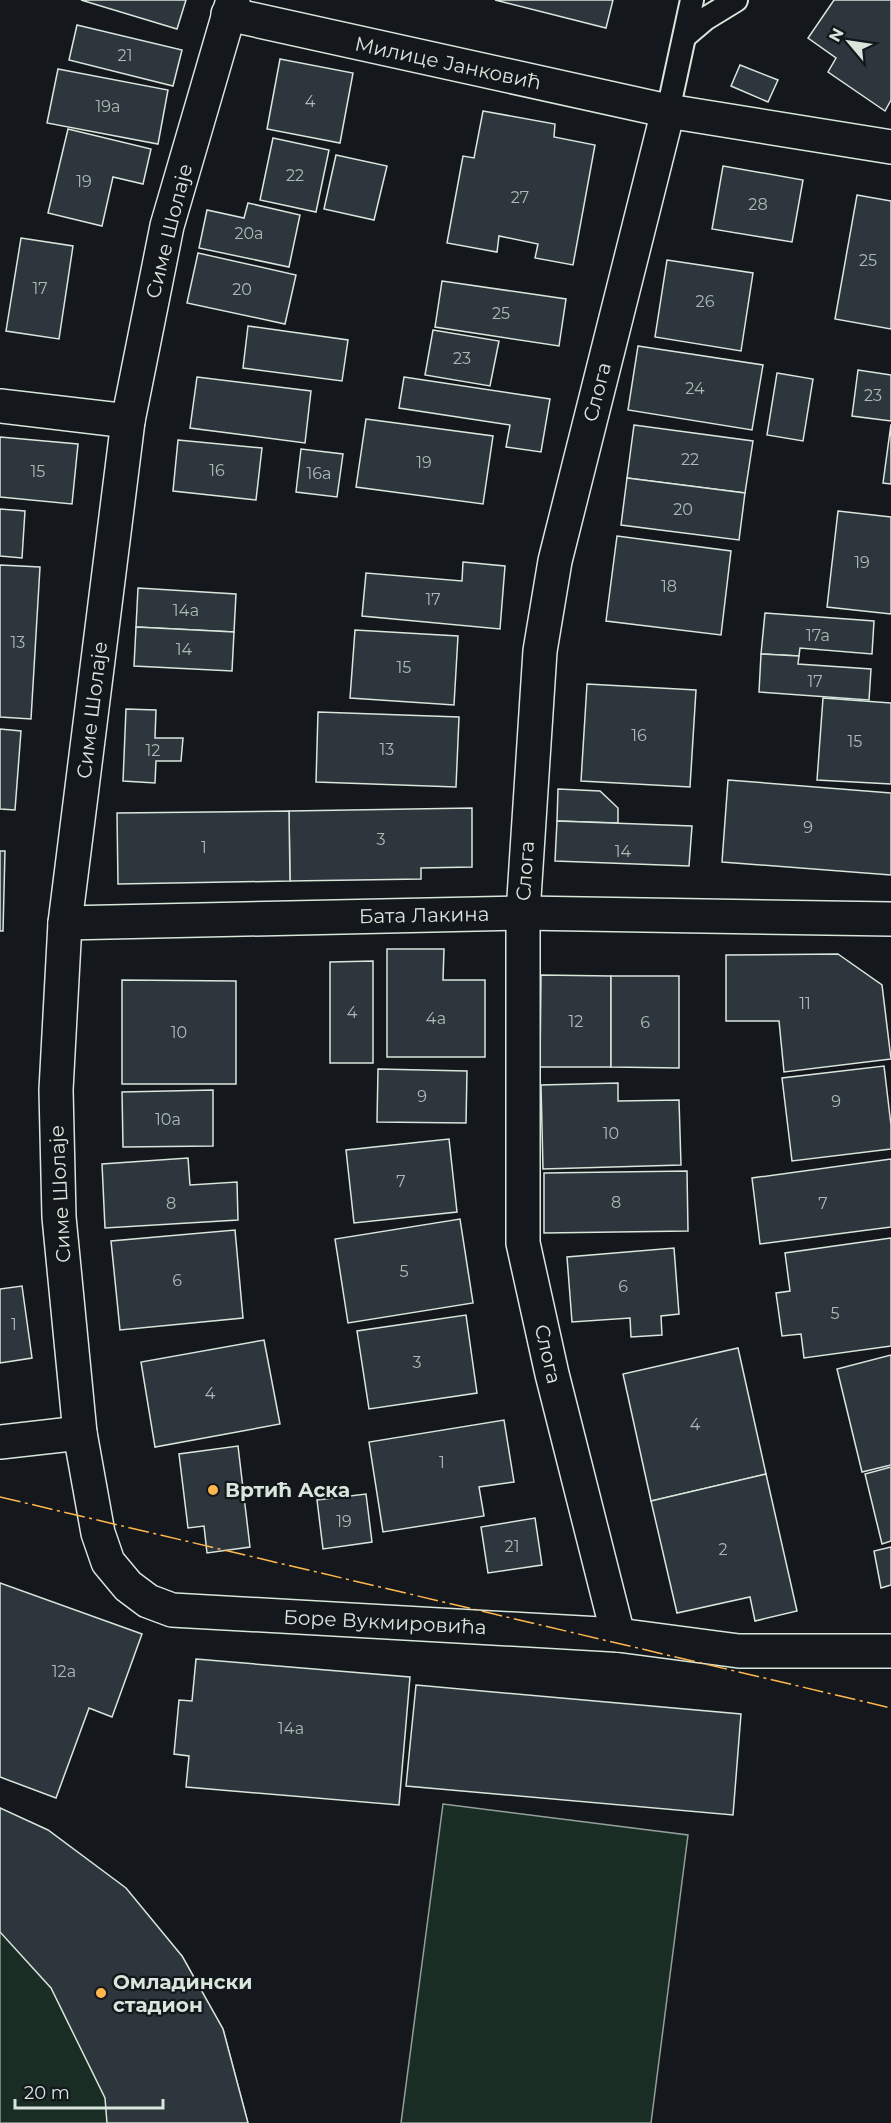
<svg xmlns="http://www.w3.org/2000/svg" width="891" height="2123" font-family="Montserrat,sans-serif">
  <rect width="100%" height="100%" fill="#14181c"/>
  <g fill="#1a2d24" stroke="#939e99" stroke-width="1.5">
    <polygon points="443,1804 688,1835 651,2123 401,2123"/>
    <polygon points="0,1808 182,1956 223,2029 248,2123 0,2123"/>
  </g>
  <g fill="#2c363c" stroke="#d8e6dc" stroke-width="1.5">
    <polygon points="81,0 186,0 177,29"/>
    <polygon points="495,0 613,0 606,28"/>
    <polygon points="834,0 891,0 891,100 885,111 828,72 836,58 808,38"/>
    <polygon points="77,25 182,50 173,86 69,60"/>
    <polygon points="280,59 353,73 340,143 267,129"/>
    <polygon points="740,65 778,80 768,102 731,86"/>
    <polygon points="58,69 168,90 158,144 47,123"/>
    <polygon points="483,111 555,124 554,137 595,145 573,265 535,258 538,244 499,236 497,252 447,243 463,156 474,158"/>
    <polygon points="68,129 151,149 143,184 113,177 102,226 48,213"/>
    <polygon points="273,138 329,150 316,212 260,200"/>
    <polygon points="336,155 387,166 374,220 324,209"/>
    <polygon points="723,166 803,180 792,242 712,229"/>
    <polygon points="857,195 891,201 891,329 835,319"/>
    <polygon points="248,203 300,215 289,267 199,248 207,210 244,218"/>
    <polygon points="21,238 73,246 59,339 6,331"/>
    <polygon points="198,253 296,275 285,324 187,303"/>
    <polygon points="667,260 753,273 741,351 655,337"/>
    <polygon points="442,281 566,299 559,346 435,327"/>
    <polygon points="248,326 348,340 342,381 243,368"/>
    <polygon points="433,330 499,341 490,386 425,375"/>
    <polygon points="638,346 763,365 752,430 628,410"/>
    <polygon points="858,370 891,375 891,421 852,416"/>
    <polygon points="777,373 813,379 803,441 767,435"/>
    <polygon points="197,377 311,391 305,443 190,428"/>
    <polygon points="404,377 550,399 541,452 506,447 510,425 399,408"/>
    <polygon points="366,419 493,436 483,504 356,487"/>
    <polygon points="891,424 891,484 883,483"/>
    <polygon points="634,425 753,441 745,493 627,478"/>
    <polygon points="0,437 78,444 72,504 0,497"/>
    <polygon points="178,440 262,448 256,500 173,491"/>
    <polygon points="301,449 343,454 337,497 296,492"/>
    <polygon points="627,478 745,493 739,540 621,525"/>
    <polygon points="0,509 25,511 22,558 0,556"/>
    <polygon points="838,511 891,517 891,614 827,607"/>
    <polygon points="617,536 731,551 721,635 606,621"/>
    <polygon points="463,562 505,566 500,629 362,616 366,573 462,581"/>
    <polygon points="0,565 40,567 31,719 0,717"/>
    <polygon points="138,588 236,594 234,632 136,627"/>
    <polygon points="765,613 874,621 872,654 800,648 799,656 761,654"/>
    <polygon points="136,627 234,632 232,671 134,666"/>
    <polygon points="355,630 458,636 454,705 350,698"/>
    <polygon points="761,654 799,656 798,664 871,669 869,700 759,692"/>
    <polygon points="587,684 696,690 690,787 581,781"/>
    <polygon points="823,698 891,703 891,784 817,780"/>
    <polygon points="126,709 156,710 155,738 183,738 181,761 156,761 155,783 123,781"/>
    <polygon points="318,712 459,717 456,787 316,782"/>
    <polygon points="0,729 21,731 15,810 0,809"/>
    <polygon points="728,780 891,793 891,875 722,862"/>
    <polygon points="558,789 600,791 618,808 618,823 557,821"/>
    <polygon points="472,808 472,867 421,868 421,879 290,881 289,811"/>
    <polygon points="289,811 290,881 118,884 117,813"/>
    <polygon points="557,821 692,826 689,866 555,861"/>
    <polygon points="0,851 5,851 3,931 0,931"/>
    <polygon points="387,949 444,949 443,980 485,980 485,1057 387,1057"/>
    <polygon points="838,954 882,985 891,1059 784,1072 779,1021 726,1021 726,955"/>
    <polygon points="373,961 373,1063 330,1063 330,962"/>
    <polygon points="541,975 611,976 611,1067 540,1067"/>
    <polygon points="611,976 679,976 679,1068 611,1067"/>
    <polygon points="122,980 236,981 236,1084 122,1084"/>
    <polygon points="884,1066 891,1125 891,1149 792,1161 782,1078"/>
    <polygon points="378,1069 467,1071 466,1123 377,1122"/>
    <polygon points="618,1083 618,1101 679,1100 681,1165 543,1169 541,1085"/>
    <polygon points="213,1090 213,1146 123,1147 122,1092"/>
    <polygon points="449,1139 457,1212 354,1223 346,1150"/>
    <polygon points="188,1158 190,1185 237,1182 238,1220 105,1228 102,1164"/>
    <polygon points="891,1159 891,1227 760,1244 752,1178"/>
    <polygon points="687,1171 688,1231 544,1233 544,1173"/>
    <polygon points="460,1219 473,1303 348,1323 335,1239"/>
    <polygon points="235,1230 243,1318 120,1330 111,1241"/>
    <polygon points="891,1238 891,1346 804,1358 801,1334 782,1336 776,1293 790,1291 785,1253"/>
    <polygon points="674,1248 679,1314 661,1316 662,1335 631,1337 630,1318 572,1322 567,1257"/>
    <polygon points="22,1286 32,1358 0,1363 0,1289"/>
    <polygon points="466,1315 477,1393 369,1409 357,1331"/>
    <polygon points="264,1340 280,1424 155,1447 141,1362"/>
    <polygon points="738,1348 766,1474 651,1501 623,1374"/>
    <polygon points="891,1355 891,1465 862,1472 837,1369"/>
    <polygon points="504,1420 514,1482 479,1487 484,1516 383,1532 369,1442"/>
    <polygon points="238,1446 250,1547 207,1553 204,1526 188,1528 179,1454"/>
    <polygon points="891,1467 891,1541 882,1544 865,1474"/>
    <polygon points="766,1474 797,1611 755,1621 750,1597 677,1613 651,1501"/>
    <polygon points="366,1494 372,1542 323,1549 317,1500"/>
    <polygon points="535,1518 542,1565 488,1573 481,1527"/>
    <polygon points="891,1547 891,1585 881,1588 874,1551"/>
    <polygon points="0,1583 142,1634 112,1717 89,1708 56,1798 0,1777"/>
    <polygon points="196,1659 410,1677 399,1805 186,1787 189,1756 174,1754 179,1700 192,1701"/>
    <polygon points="416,1685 741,1714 733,1815 406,1786"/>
    <polygon points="0,1808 48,1830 126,1888 182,1956 223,2029 248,2123 107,2123 105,2098 51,1988 0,1932"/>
  </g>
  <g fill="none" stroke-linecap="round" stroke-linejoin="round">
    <defs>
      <g id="lane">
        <polyline points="685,36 705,19 736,0"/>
        <polyline points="668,111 692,0"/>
      </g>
      <g id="street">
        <polyline points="233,0 167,226 128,421 65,923 56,1090 59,1217 80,1433 98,1533 108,1562 128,1586 148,1601 172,1610 618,1635 739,1651 891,1651"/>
        <polyline points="228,14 668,111 891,147"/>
        <polyline points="0,406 128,421"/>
        <polyline points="65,923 523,913 891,919"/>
        <polyline points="0,1442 80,1433"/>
        <polyline points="618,1635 552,1374 523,1243 523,913 540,651 555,561 668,111"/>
      </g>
    </defs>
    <use href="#lane" stroke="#d8e6dc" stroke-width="26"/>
    <use href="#street" stroke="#d8e6dc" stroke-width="36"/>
    <use href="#lane" stroke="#14181c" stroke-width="22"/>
    <use href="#street" stroke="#14181c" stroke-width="33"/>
    <polyline stroke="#ffb74d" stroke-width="1.5" stroke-dasharray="21 4.5 3 4.5" stroke-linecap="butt" points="0,1497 891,1708"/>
  </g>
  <g fill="#ffb74d" stroke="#14181c" stroke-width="2">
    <circle cx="213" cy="1490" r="6"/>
    <circle cx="101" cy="1993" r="6"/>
  </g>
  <g text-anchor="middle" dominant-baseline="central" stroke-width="4.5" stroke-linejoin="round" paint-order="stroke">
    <g font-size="16" fill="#adbab4">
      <text x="125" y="55">21</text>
      <text x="310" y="101">4</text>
      <text x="108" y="106">19a</text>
      <text x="295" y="175">22</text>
      <text x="84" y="181">19</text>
      <text x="520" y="197">27</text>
      <text x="758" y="204">28</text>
      <text x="249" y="233">20a</text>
      <text x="868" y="260">25</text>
      <text x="40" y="288">17</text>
      <text x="242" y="289">20</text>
      <text x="705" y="301">26</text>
      <text x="501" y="313">25</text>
      <text x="462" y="358">23</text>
      <text x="695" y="388">24</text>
      <text x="873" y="395">23</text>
      <text x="690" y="459">22</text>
      <text x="424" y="462">19</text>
      <text x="217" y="470">16</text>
      <text x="38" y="471">15</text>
      <text x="319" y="473">16a</text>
      <text x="683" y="509">20</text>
      <text x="862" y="562">19</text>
      <text x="669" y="586">18</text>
      <text x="433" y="599">17</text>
      <text x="186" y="610">14a</text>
      <text x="818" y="635">17a</text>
      <text x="18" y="642">13</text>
      <text x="184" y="649">14</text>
      <text x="404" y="667">15</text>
      <text x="815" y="681">17</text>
      <text x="639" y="735">16</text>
      <text x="855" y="741">15</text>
      <text x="387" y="749">13</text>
      <text x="153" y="750">12</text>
      <text x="808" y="827">9</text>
      <text x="381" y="839">3</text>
      <text x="204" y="847">1</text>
      <text x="623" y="851">14</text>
      <text x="805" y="1003">11</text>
      <text x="352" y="1012">4</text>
      <text x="436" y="1018">4a</text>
      <text x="576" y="1021">12</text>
      <text x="645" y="1022">6</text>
      <text x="179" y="1032">10</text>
      <text x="422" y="1096">9</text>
      <text x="836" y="1101">9</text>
      <text x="168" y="1119">10a</text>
      <text x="611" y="1133">10</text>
      <text x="401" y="1181">7</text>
      <text x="616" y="1202">8</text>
      <text x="171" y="1203">8</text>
      <text x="823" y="1203">7</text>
      <text x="404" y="1271">5</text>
      <text x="177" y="1280">6</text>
      <text x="623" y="1286">6</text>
      <text x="835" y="1313">5</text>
      <text x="14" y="1324">1</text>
      <text x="417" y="1362">3</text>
      <text x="210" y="1393">4</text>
      <text x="695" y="1424">4</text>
      <text x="442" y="1462">1</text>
      <text x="344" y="1521">19</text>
      <text x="512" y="1546">21</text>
      <text x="723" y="1549">2</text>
      <text x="64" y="1671">12a</text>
      <text x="291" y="1728">14a</text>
    </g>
    <g font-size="20" fill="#d8e6dc" stroke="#14181c">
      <text transform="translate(448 63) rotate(12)">Милице Јанковић</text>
      <text transform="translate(169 231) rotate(-76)">Симе Шолаје</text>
      <text transform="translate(597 392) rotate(-76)">Слога</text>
      <text transform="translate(92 710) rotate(-83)">Симе Шолаје</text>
      <text transform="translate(525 871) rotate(-86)">Слога</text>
      <text transform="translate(424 915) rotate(-1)">Бата Лакина</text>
      <text transform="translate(60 1194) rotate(-93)">Симе Шолаје</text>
      <text transform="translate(548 1354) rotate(77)">Слога</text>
      <text transform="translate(385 1622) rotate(3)">Боре Вукмировића</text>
    </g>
    <g font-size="20" font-weight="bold" fill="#d8e6dc" stroke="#14181c" text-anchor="start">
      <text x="225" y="1490">Вртић Аска</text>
      <text x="113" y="1982">Омладински<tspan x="113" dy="23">стадион</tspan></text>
    </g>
  </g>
  <g transform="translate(849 42) rotate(299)" stroke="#14181c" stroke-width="4.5" paint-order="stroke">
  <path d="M0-4.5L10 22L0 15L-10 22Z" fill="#d8e6dc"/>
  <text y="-9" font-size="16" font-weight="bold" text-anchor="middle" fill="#d8e6dc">N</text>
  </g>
  <path d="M15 2099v9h148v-9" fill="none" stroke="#d8e6dc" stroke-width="3"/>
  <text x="24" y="2099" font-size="18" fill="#d8e6dc" stroke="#14181c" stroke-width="4.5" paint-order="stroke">20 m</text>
</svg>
